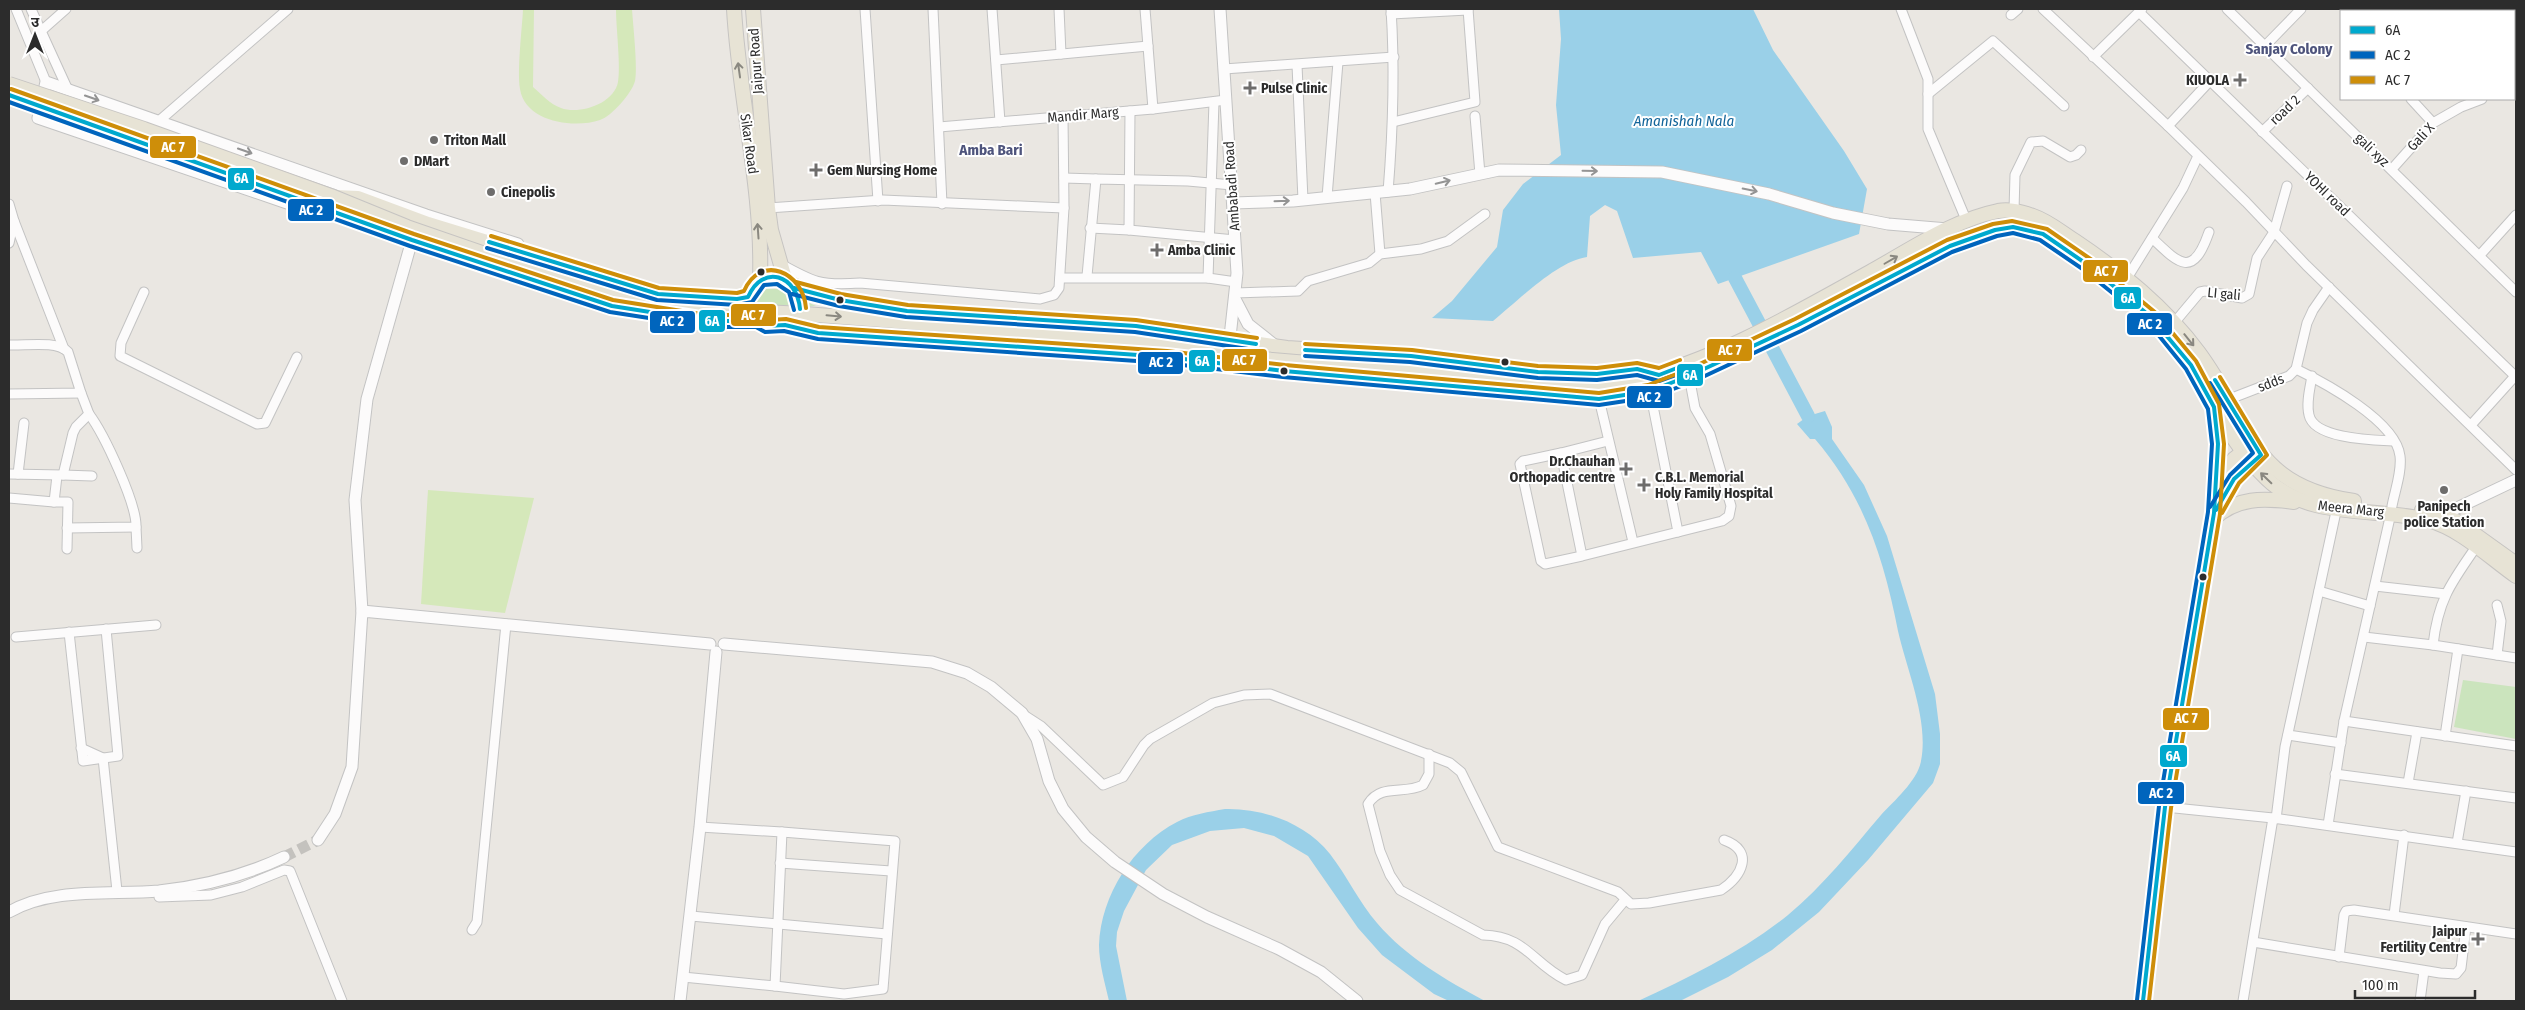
<svg xmlns="http://www.w3.org/2000/svg" width="2525" height="1010" font-family="'Fira Sans Condensed','Noto Sans Devanagari',sans-serif">
  <rect width="100%" height="100%" fill="#eae7e2"/>
  <g fill="#cbe4bd">
    <polygon points="764,288 778,289 816,306 757,305 754,299 757,291"/>
    <polygon points="2463,680 2516,687 2516,739 2454,727"/>
  </g>
  <g fill="#d5e8ba">
    <path d="M 523,9 L 534,9 L 533,87 C 542,95 550,104 561,108 C 579,115 614,104 618,82 C 621,67 616,27 616,9 L 632,9 C 633,24 638,70 635,81 C 632,93 612,116 600,120 C 574,129 525,122 520,89 C 517,69 522,30 523,9 Z"/>
    <polygon points="428,490 534,498 505,613 421,604"/>
  </g>
  <g fill="#9ad0e8">
    <path d="M 1559,9 L 1753,9 L 1773,50 L 1844,151 L 1867,189 L 1859,234 L 1718,284 L 1701,252 L 1633,258 L 1617,211 L 1605,205 L 1590,216 L 1587,257 C 1557,261 1518,301 1493,321 L 1432,318 L 1452,301 L 1497,247 L 1503,210 L 1523,184 L 1561,155 L 1556,105 L 1561,39 Z"/>
    <path d="M 1825,411 L 1832,427 L 1832,439 L 1864,485 L 1887,536 L 1935,694 L 1940,734 L 1940,764 L 1933,783 L 1868,860 L 1819,912 L 1772,950 L 1728,977 L 1680,1001 L 1638,1001 C 1690,977 1743,951 1788,915 C 1823,886 1852,849 1881,815 C 1894,801 1918,780 1921,761 C 1929,720 1907,671 1898,631 C 1884,559 1864,496 1815,439 L 1810,439 L 1797,424 L 1808,416 Z"/>
    <path d="M 1225,809 C 1263,808 1305,823 1330,854 C 1347,876 1359,902 1377,923 C 1407,958 1446,980 1485,1001 L 1449,1001 L 1434,994 L 1382,955 L 1358,928 L 1308,856 L 1274,836 L 1244,828 L 1210,831 L 1172,845 L 1146,870 L 1124,911 L 1117,932 L 1116,946 L 1127,1001 L 1109,1001 C 1105,984 1099,963 1099,945 C 1101,895 1133,845 1177,822 C 1192,814 1209,812 1225,809 Z"/>
  </g>
  <g fill="none" stroke-linecap="round" stroke-linejoin="round">
    <polyline stroke="#9ad0e8" stroke-width="14" points="1735,278 1808,416"/>
    <polyline stroke="#c4c2be" stroke-width="11" stroke-dasharray="11 5.5" stroke-linecap="butt" points="284,857 318,840"/>
    <defs>
      <g id="minor">
        <polyline points="16,9 46,82"/>
        <polyline points="31,9 68,90"/>
        <polyline points="865,9 878,201"/>
        <polyline points="933,9 942,204"/>
        <polyline points="992,9 1000,122"/>
        <polyline points="1059,9 1061,54"/>
        <polyline points="1145,9 1153,109"/>
        <polyline points="1901,9 1928,79 1928,129 1967,222"/>
        <polyline points="2043,9 2168,126 2246,202 2306,265 2516,470"/>
        <polyline points="2227,9 2516,292"/>
        <polyline points="2422,9 2424,11"/>
        <polyline points="2380,11 2383,9"/>
        <polyline points="2139,12 2515,376"/>
        <polyline points="1391,14 1468,10"/>
        <polyline points="2011,15 2018,9"/>
        <polyline points="40,32 66,9"/>
        <polyline points="2265,46 2301,9"/>
        <polyline points="2093,57 2142,9"/>
        <polyline points="996,60 1148,46"/>
        <polyline points="1297,65 1303,200"/>
        <polyline points="1224,69 1394,57"/>
        <polyline points="2514,90 2516,89"/>
        <polyline points="1928,94 1993,41 2064,106"/>
        <polyline points="2411,99 2433,123"/>
        <polyline points="1475,116 1480,174"/>
        <polyline points="159,121 288,9"/>
        <polyline points="1393,122 1475,102 1468,9"/>
        <polyline points="2168,126 2209,82"/>
        <polyline points="939,127 1153,109 1226,100"/>
        <polyline points="2262,132 2308,88"/>
        <polyline points="2392,169 2433,123 2461,107 2482,99"/>
        <polyline points="1064,178 1096,179"/>
        <path d="M 1388,192 C 1393,130 1395,70 1391,9"/>
        <polyline points="1375,193 1380,254"/>
        <polyline points="1327,197 1338,62"/>
        <polyline points="9,204 14,221 9,243"/>
        <polyline points="768,208 883,200 1064,208"/>
        <polyline points="2014,210 2015,175 2031,142 2043,141 2070,157 2076,155 2081,150"/>
        <polyline points="14,221 64,349"/>
        <polyline points="1090,228 1129,230 1130,111"/>
        <polyline points="1129,230 1235,240"/>
        <path d="M 2152,238 C 2180,265 2193,278 2209,232"/>
        <polyline points="2480,255 2516,215"/>
        <path d="M 779,263 C 813,282 820,286 860,283 L 1040,299 L 1054,295 L 1059,288 L 1064,208 L 1063,116"/>
        <polyline points="1087,276 1096,179 1188,181 1232,185"/>
        <polyline points="1060,278 1208,278 1236,282"/>
        <polyline points="1208,278 1214,102"/>
        <polyline points="2127,278 2183,188 2198,156"/>
        <polyline points="144,292 121,343 120,356 257,424 265,423 297,357"/>
        <polyline points="1235,293 1298,291 1308,281 1369,263 1380,254 1421,249 1448,241 1485,214"/>
        <polyline points="2174,323 2200,292 2205,291 2242,298 2249,294 2257,258 2274,232 2287,186"/>
        <path d="M 9,345 C 25,346 56,340 68,352 L 81,393 L 9,394"/>
        <path d="M 2296,369 C 2325,383 2396,421 2400,456 C 2402,472 2395,490 2392,506"/>
        <path d="M 2312,376 C 2310,388 2306,403 2309,415 C 2314,439 2373,440 2393,441"/>
        <polyline points="1599,399 1633,542"/>
        <polyline points="2227,400 2289,376 2296,369 2307,323 2313,310 2329,287"/>
        <polyline points="2471,425 2516,375"/>
        <polyline points="1561,453 1608,441"/>
        <polyline points="9,474 63,475 73,433 76,427 89,414 81,393"/>
        <polyline points="18,474 24,423"/>
        <polyline points="63,475 92,476"/>
        <polyline points="9,498 54,502 57,476"/>
        <polyline points="54,502 68,502 67,549"/>
        <polyline points="136,527 137,548"/>
        <path d="M 67,528 L 136,527 C 137,504 104,434 89,414"/>
        <polyline points="1678,532 1722,521 1729,516 1731,506 1710,434 1695,408 1689,376"/>
        <polyline points="1582,556 1545,564 1541,561 1520,464 1523,461 1561,453 1582,556 1678,532 1650,391"/>
        <polyline points="2375,586 2446,594"/>
        <polyline points="2319,591 2370,606"/>
        <polyline points="2497,605 2501,621 2497,655"/>
        <polyline points="69,632 83,761 118,756 106,629"/>
        <polyline points="16,637 156,625"/>
        <polyline points="2364,637 2433,645 2516,658"/>
        <path d="M 2433,645 C 2438,600 2451,583 2476,547"/>
        <path d="M 1024,715 L 1041,726 L 1103,785 L 1123,777 L 1144,745 L 1150,739 L 1213,703 L 1244,695 L 1270,694 L 1450,763 L 1461,772 L 1498,847 L 1618,892 L 1631,904 L 1649,903 L 1721,890 C 1742,876 1755,851 1724,840"/>
        <polyline points="2344,721 2516,746"/>
        <polyline points="2288,735 2341,743"/>
        <polyline points="2445,736 2458,649"/>
        <polyline points="81,748 103,758 117,891"/>
        <path d="M 1429,754 L 1429,774 L 1423,785 C 1404,795 1381,783 1368,804 L 1380,851 L 1390,875 L 1400,890 L 1483,935 C 1526,936 1532,963 1566,980 L 1582,975 L 1605,924 L 1625,900"/>
        <polyline points="2335,774 2516,798"/>
        <polyline points="2408,783 2417,732"/>
        <polyline points="2165,807 2273,818 2516,852"/>
        <polyline points="2276,819 2285,747 2337,507"/>
        <polyline points="2328,825 2344,721 2391,513"/>
        <polyline points="2457,843 2466,791"/>
        <polyline points="780,863 891,871"/>
        <polyline points="159,897 211,895 242,887 284,870 290,871 342,1001"/>
        <polyline points="2394,915 2404,835"/>
        <polyline points="691,916 887,934"/>
        <polyline points="472,930 477,922 506,624"/>
        <polyline points="2253,942 2440,973 2456,974 2461,968 2466,927"/>
        <polyline points="2339,957 2344,915 2346,911 2354,910 2516,934"/>
        <polyline points="683,977 775,986 782,832 700,827"/>
        <polyline points="775,986 844,994 883,989 895,841 782,832"/>
        <polyline points="2243,1001 2273,818"/>
        <polyline points="2420,1001 2424,971"/>
      </g>
      <g id="tertiary">
        <polyline points="1220,9 1237,273 1229,346"/>
        <polyline points="306,203 290,204 38,118 46,82 426,215 518,244"/>
        <polyline points="1233,203 1293,201 1410,189 1499,170 1662,172 1769,194 1833,213 1888,224 1948,229"/>
        <polyline points="1235,299 1248,324 1277,347"/>
        <polyline points="2436,518 2516,480"/>
        <polyline points="362,611 355,500 367,399 412,240"/>
        <polyline points="724,644 932,662 967,673 991,687 1022,713 1037,739 1049,781 1063,809 1086,837 1115,862 1163,894 1207,917 1279,949 1321,972 1357,1001"/>
        <polyline points="318,840 335,814 352,767 362,611 710,644"/>
        <path d="M 9,912 C 52,887 111,895 159,891 C 204,886 244,876 284,857"/>
        <polyline points="680,1001 700,827 716,652"/>
      </g>
      <g id="primary">
        <path d="M 734,9 C 739,99 763,189 760,279"/>
        <polyline points="753,9 768,208 771,230 785,279"/>
        <polyline points="283,193 412,240 612,306 707,321 758,321"/>
        <polyline points="334,197 358,198 428,224 658,294 723,300 748,297"/>
        <polyline points="794,288 840,300 907,311 1136,326 1287,348 1411,356 1538,372 1597,374 1637,369 1656,374"/>
        <path d="M 785,325 C 831,294 760,252 749,295 C 746,307 753,321 765,325 C 773,328 781,324 788,326 C 798,328 808,331 818,333 L 1167,357 L 1284,371 L 1599,399 C 1662,393 1718,364 1774,336 C 1818,315 1863,293 1907,270 C 1936,255 1964,237 1996,229 C 2012,226 2030,227 2044,235 C 2092,259 2162,321 2191,366 C 2216,405 2232,446 2267,479 C 2309,520 2376,507 2428,520 C 2461,529 2489,557 2516,576"/>
        <path d="M 1633,380 C 1715,361 1796,313 1870,272 C 1910,250 1953,220 1998,211 C 2010,209 2021,212 2033,216 C 2048,221 2061,232 2075,241 C 2121,272 2165,307 2199,353 C 2252,425 2250,486 2354,501"/>
        <polyline points="2217,484 2234,459 2248,448"/>
        <polyline points="2217,508 2239,471 2257,457"/>
        <polyline points="2422,510 2456,521 2516,564"/>
        <path d="M 2213,519 C 2237,497 2263,498 2294,502"/>
        <path d="M 2143,1001 C 2155,892 2168,783 2186,675 C 2200,588 2225,501 2214,413"/>
      </g>
    </defs>
    <use href="#minor" stroke="#c3c3c3" stroke-width="11"/>
    <use href="#tertiary" stroke="#c3c3c3" stroke-width="13"/>
    <use href="#primary" stroke="#c6c4c2" stroke-width="16"/>
    <use href="#minor" stroke="#fcfbfb" stroke-width="9"/>
    <use href="#tertiary" stroke="#fcfbfb" stroke-width="11"/>
    <use href="#primary" stroke="#e7e3d5" stroke-width="14"/>
    <defs>
      <g id="primary-bridge">
        <polyline points="9,84 144,129 331,196 407,227 592,291 626,299 692,309 805,314 1193,344 1262,359 1367,368 1583,384 1633,380"/>
        <polyline points="9,95 283,193"/>
      </g>
    </defs>
    <use href="#primary-bridge" stroke="#c6c4c2" stroke-width="16" stroke-linecap="butt"/>
    <use href="#primary-bridge" stroke="#e7e3d5" stroke-width="14"/>
    <defs>
      <g id="bus-1">
        <polyline points="9,95 412,240 612,306 707,321 758,321 766,326 785,325 818,333 1167,357 1284,371 1599,399 1650,391 1689,376 1798,325 1950,246 1995,230 2013,227 2043,234 2088,265 2151,317 2191,365 2214,407 2218,444 2214,513 2165,807 2143,1001"/>
        <path d="M 489,242 L 658,294 L 737,299 L 748,297 C 763,263 797,275 800,309"/>
        <polyline points="794,288 840,300 907,311 1136,326 1256,344"/>
        <polyline points="1305,350 1411,356 1538,372 1597,374 1637,369 1659,375 1682,366"/>
        <polyline points="2215,380 2261,455 2234,479 2216,510"/>
      </g>
      <g id="bus-2">
        <polyline points="9,102 410,246 610,312 707,327 756,327 765,332 784,331 818,339 1166,363 1283,377 1599,405 1652,397 1692,382 1801,331 1952,252 1997,236 2013,233 2040,240 2084,270 2147,321 2186,369 2208,409 2212,444 2208,512 2159,806 2137,1000"/>
        <polyline points="487,248 657,300 737,305 752,302 764,285 777,284 789,292 794,310"/>
        <polyline points="792,294 839,306 906,317 1135,332 1255,350"/>
        <polyline points="1305,356 1410,362 1538,378 1597,380 1637,375 1659,381 1684,372"/>
        <polyline points="2210,383 2253,453 2230,475 2210,507"/>
      </g>
      <g id="bus-3">
        <polyline points="11,89 414,234 613,300 707,315 759,315 768,320 786,319 819,327 1167,351 1285,365 1599,393 1648,385 1687,370 1795,319 1947,240 1993,224 2012,221 2047,229 2092,260 2156,313 2196,361 2219,404 2224,444 2220,514 2171,808 2149,1001"/>
        <path d="M 491,236 L 659,288 L 737,293 L 744,291 C 761,253 803,272 806,308"/>
        <polyline points="796,282 841,294 908,305 1136,320 1257,338"/>
        <polyline points="1305,344 1412,350 1538,366 1597,368 1637,363 1659,368 1680,360"/>
        <polyline points="2220,377 2267,455 2239,483 2222,513"/>
      </g>
    </defs>
    <use href="#bus-1" stroke="#fff" stroke-width="8"/>
    <use href="#bus-2" stroke="#fff" stroke-width="8"/>
    <use href="#bus-3" stroke="#fff" stroke-width="8"/>
    <use href="#bus-1" stroke="#00a9ce" stroke-width="4"/>
    <use href="#bus-2" stroke="#0065bd" stroke-width="4"/>
    <use href="#bus-3" stroke="#ce8e09" stroke-width="4"/>
  </g>
  <defs><path id="oneway-shaft" d="M-6 0H5M1.5-3L5.5 0L1.5 3" fill="none" stroke-width="1.6" stroke-linecap="round" stroke-linejoin="round" transform="scale(1.25)"/></defs>
  <g stroke="#8a8880">
    <use href="#oneway-shaft" transform="translate(739 70) rotate(-98)"/>
    <use href="#oneway-shaft" transform="translate(758 231) rotate(-94)"/>
    <use href="#oneway-shaft" transform="translate(1891 260) rotate(-30)"/>
    <use href="#oneway-shaft" transform="translate(834 316) rotate(5)"/>
    <use href="#oneway-shaft" transform="translate(2189 340) rotate(51)"/>
    <use href="#oneway-shaft" transform="translate(2266 478) rotate(-136)"/>
  </g>
  <g stroke="#949494">
    <use href="#oneway-shaft" transform="translate(92 98) rotate(19)"/>
    <use href="#oneway-shaft" transform="translate(245 151) rotate(19)"/>
    <use href="#oneway-shaft" transform="translate(1590 171) rotate(1)"/>
    <use href="#oneway-shaft" transform="translate(1443 182) rotate(-13)"/>
    <use href="#oneway-shaft" transform="translate(1750 190) rotate(11)"/>
    <use href="#oneway-shaft" transform="translate(1282 201) rotate(-2)"/>
  </g>
  <g fill="#6e6d6c" stroke="#fff" stroke-width="2">
    <path d="M2237.5 72.5h5v5h5v5h-5v5h-5v-5h-5v-5h5z"/>
    <path d="M1247.5 80.5h5v5h5v5h-5v5h-5v-5h-5v-5h5z"/>
    <circle cx="434" cy="140" r="5"/>
    <circle cx="404" cy="161" r="5"/>
    <path d="M813.5 162.5h5v5h5v5h-5v5h-5v-5h-5v-5h5z"/>
    <circle cx="491" cy="192" r="5"/>
    <path d="M1154.5 242.5h5v5h5v5h-5v5h-5v-5h-5v-5h5z"/>
    <path d="M1623.5 461.5h5v5h5v5h-5v5h-5v-5h-5v-5h5z"/>
    <path d="M1641.5 477.5h5v5h5v5h-5v5h-5v-5h-5v-5h5z"/>
    <circle cx="2444" cy="490" r="5"/>
    <path d="M2475.5 931.5h5v5h5v5h-5v5h-5v-5h-5v-5h5z"/>
  </g>
  <g fill="#2c2c2c" stroke="#fff" stroke-width="2">
    <circle cx="761" cy="272" r="4.5"/>
    <circle cx="840" cy="300" r="4.5"/>
    <circle cx="1505" cy="362" r="4.5"/>
    <circle cx="1284" cy="371" r="4.5"/>
    <circle cx="2203" cy="577" r="4.5"/>
  </g>
  <g text-anchor="middle" dominant-baseline="central" stroke-width="4" stroke-linejoin="round" paint-order="stroke">
    <g font-size="14" fill="#2c2c2c" stroke="#fff">
      <text transform="translate(756 61) rotate(-94)">Jaipur Road</text>
      <text transform="translate(2285 110) rotate(-44)">road 2</text>
      <text transform="translate(1083 115) rotate(-5)">Mandir Marg</text>
      <text transform="translate(2421 137) rotate(-47)">Gali X</text>
      <text transform="translate(749 144) rotate(82)">Sikar Road</text>
      <text transform="translate(2372 150) rotate(44)">gali xyz</text>
      <text transform="translate(1232 186) rotate(-94)">Ambabadi Road</text>
      <text transform="translate(2327 194) rotate(44)">YOHI road</text>
      <text transform="translate(2224 294) rotate(5)">LI gali</text>
      <text transform="translate(2271 383) rotate(-21)">sdds</text>
      <text transform="translate(2351 509) rotate(6)">Meera Marg</text>
    </g>
    <g font-size="14" font-weight="bold" fill="#2c2c2c" stroke="#fff" text-anchor="start">
      <text x="2229" y="80" text-anchor="end">KIUOLA</text>
      <text x="1261" y="88">Pulse Clinic</text>
      <text x="444" y="140">Triton Mall</text>
      <text x="414" y="161">DMart</text>
      <text x="827" y="170">Gem Nursing Home</text>
      <text x="501" y="192">Cinepolis</text>
      <text x="1168" y="250">Amba Clinic</text>
      <text x="1615" y="461" text-anchor="end">Dr.Chauhan<tspan x="1615" dy="16">Orthopadic centre</tspan></text>
      <text x="1655" y="477">C.B.L. Memorial<tspan x="1655" dy="16">Holy Family Hospital</tspan></text>
      <text x="2444" y="506" text-anchor="middle">Panipech<tspan x="2444" dy="16">police Station</tspan></text>
      <text x="2467" y="931" text-anchor="end">Jaipur<tspan x="2467" dy="16">Fertility Centre</tspan></text>
    </g>
    <g font-size="15" font-weight="bold" fill="#4e547c" stroke="#fff">
      <text x="2289" y="49">Sanjay Colony</text>
      <text x="991" y="150">Amba Bari</text>
    </g>
    <g font-size="15" font-style="italic" fill="#13659a" stroke="#fff">
      <text x="1684" y="121">Amanishah Nala</text>
    </g>
  </g>
  <g stroke="#fff" stroke-width="2">
    <rect x="149" y="135" width="48" height="24" rx="5" fill="#ce8e09"/>
    <rect x="227" y="167" width="28" height="24" rx="5" fill="#00a9ce"/>
    <rect x="287" y="198" width="48" height="24" rx="5" fill="#0065bd"/>
    <rect x="2082" y="259" width="47" height="24" rx="5" fill="#ce8e09"/>
    <rect x="2113" y="286" width="29" height="24" rx="5" fill="#00a9ce"/>
    <rect x="730" y="303" width="47" height="24" rx="5" fill="#ce8e09"/>
    <rect x="698" y="309" width="28" height="24" rx="5" fill="#00a9ce"/>
    <rect x="649" y="310" width="47" height="24" rx="5" fill="#0065bd"/>
    <rect x="2126" y="312" width="47" height="24" rx="5" fill="#0065bd"/>
    <rect x="1706" y="338" width="47" height="24" rx="5" fill="#ce8e09"/>
    <rect x="1221" y="348" width="47" height="24" rx="5" fill="#ce8e09"/>
    <rect x="1188" y="349" width="28" height="24" rx="5" fill="#00a9ce"/>
    <rect x="1137" y="351" width="47" height="24" rx="5" fill="#0065bd"/>
    <rect x="1676" y="363" width="28" height="24" rx="5" fill="#00a9ce"/>
    <rect x="1626" y="385" width="47" height="24" rx="5" fill="#0065bd"/>
    <rect x="2162" y="707" width="48" height="24" rx="5" fill="#ce8e09"/>
    <rect x="2159" y="744" width="29" height="24" rx="5" fill="#00a9ce"/>
    <rect x="2137" y="781" width="48" height="24" rx="5" fill="#0065bd"/>
  </g>
  <g font-size="14" text-anchor="middle" font-weight="bold" fill="#fff">
    <text x="173" y="152">AC 7</text>
    <text x="241" y="183">6A</text>
    <text x="311" y="215">AC 2</text>
    <text x="2106" y="276">AC 7</text>
    <text x="2128" y="303">6A</text>
    <text x="753" y="320">AC 7</text>
    <text x="712" y="326">6A</text>
    <text x="672" y="326">AC 2</text>
    <text x="2150" y="329">AC 2</text>
    <text x="1730" y="355">AC 7</text>
    <text x="1244" y="365">AC 7</text>
    <text x="1202" y="366">6A</text>
    <text x="1161" y="367">AC 2</text>
    <text x="1690" y="380">6A</text>
    <text x="1649" y="402">AC 2</text>
    <text x="2186" y="723">AC 7</text>
    <text x="2173" y="761">6A</text>
    <text x="2161" y="798">AC 2</text>
  </g>
  <rect width="2525" height="1010" fill="none" stroke="#2c2c2c" stroke-width="20"/>
  <rect x="2340" y="10" width="175" height="90" fill="#ffffff" stroke="#ababab"/>
  <rect x="2350" y="26" width="25" height="8" fill="#00a9ce" stroke="#ababab"/>
  <text x="2385" y="35" font-size="15" fill="#2c2c2c">6A</text>
  <rect x="2350" y="51" width="25" height="8" fill="#0065bd" stroke="#ababab"/>
  <text x="2385" y="60" font-size="15" fill="#2c2c2c">AC 2</text>
  <rect x="2350" y="76" width="25" height="8" fill="#ce8e09" stroke="#ababab"/>
  <text x="2385" y="85" font-size="15" fill="#2c2c2c">AC 7</text>
  <g transform="translate(35 35)" stroke="#ffffff" stroke-width="4" paint-order="stroke">
  <path d="M0-4L9 19L0 12L-9 19Z" fill="#2c2c2c"/>
  <text y="-8" font-size="14" font-weight="bold" text-anchor="middle" fill="#2c2c2c">उ</text>
  </g>
  <path d="M2355 990v8h120v-8" fill="none" stroke="#2c2c2c" stroke-width="2.5"/>
  <text x="2362" y="990" font-size="15" fill="#2c2c2c" stroke="#ffffff" stroke-width="4" paint-order="stroke">100 m</text>
</svg>
